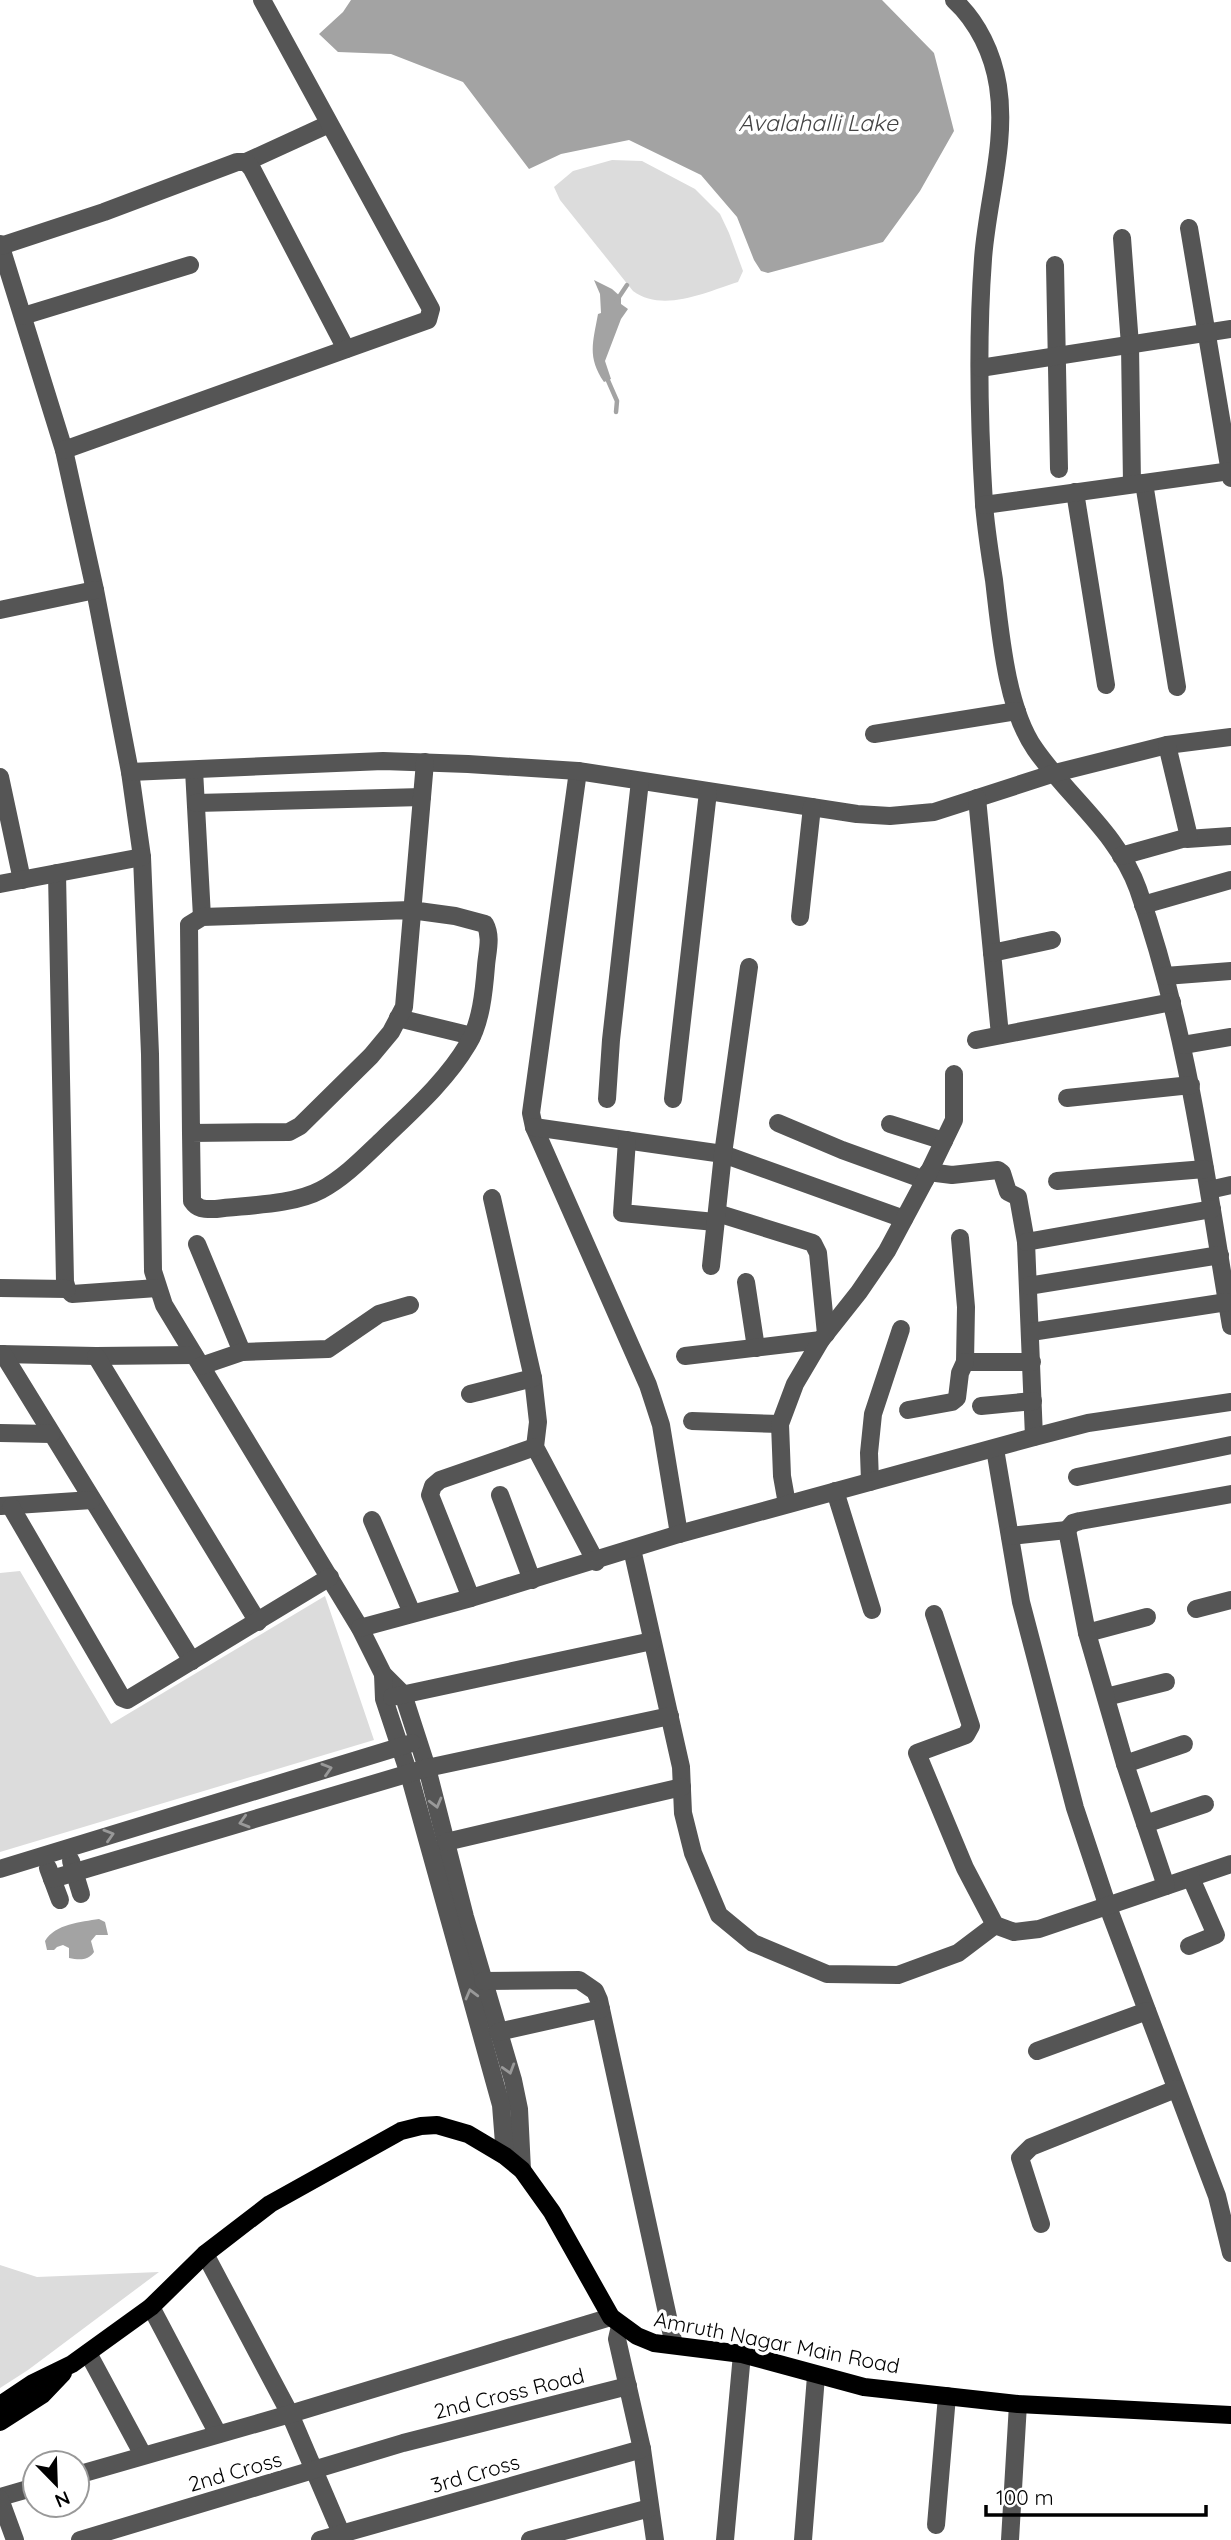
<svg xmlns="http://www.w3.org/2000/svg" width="1231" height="2540" font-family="Quicksand,sans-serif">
  <rect width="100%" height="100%" fill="#fff"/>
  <g fill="#dcdcdc">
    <path d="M 612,160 L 642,161 L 695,189 L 720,214 L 729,233 L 743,271 L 738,282 C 706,292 663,313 633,291 L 560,200 L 554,187 L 573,171 Z"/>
    <polygon points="20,1571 111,1724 325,1596 374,1740 0,1852 0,1573"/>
    <polygon points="0,2265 37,2277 159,2272 28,2370 0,2388"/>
  </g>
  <g fill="#a3a3a3">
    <polygon points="351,0 882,0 934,53 954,131 920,191 883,242 768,273 761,271 754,260 737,217 701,175 629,140 561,154 529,169 463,82 391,54 338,52 319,34 343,12"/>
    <path d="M 594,280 L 612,289 L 621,297 L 621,304 L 628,309 L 621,319 L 605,361 L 611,379 L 604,382 C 587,357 593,342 598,314 L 601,313 L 600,294 Z"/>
    <path d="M 99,1919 L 105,1922 L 108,1935 L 96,1935 L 91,1941 L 94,1952 C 88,1961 79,1960 69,1958 L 69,1948 L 63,1945 L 57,1947 L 54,1950 L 47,1950 L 45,1941 C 55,1924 81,1922 99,1919 Z"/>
  </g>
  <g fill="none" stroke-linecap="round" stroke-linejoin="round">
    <g stroke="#a3a3a3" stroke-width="4.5">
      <polyline points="617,300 627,285"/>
      <polyline points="606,376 617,401 616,412"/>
    </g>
    <g stroke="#555" stroke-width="18">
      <path d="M 954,0 C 978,22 993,54 998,86 C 1007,143 987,202 983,259 C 977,340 979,423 984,504 C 986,529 990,555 994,580 C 1000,630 1006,708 1035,749 C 1068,797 1118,833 1138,889 C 1188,1031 1206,1179 1231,1326"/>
      <polyline points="246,162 329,124"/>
      <polyline points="1189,228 1231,478"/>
      <polyline points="1122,238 1130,345 1132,484"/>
      <polyline points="0,244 64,450 95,590 130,772 142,857 150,1054 153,1271 164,1305 360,1628 383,1674 403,1694 427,1768 465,1917 513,2080 519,2109 522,2170"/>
      <polyline points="1,246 104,212 237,162 246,162 252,169 346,349"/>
      <polyline points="1055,265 1059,469"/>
      <polyline points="23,316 190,265"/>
      <polyline points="980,368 1231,329"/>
      <polyline points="64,450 428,320 431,309 262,0"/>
      <polyline points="1144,483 1177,687"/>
      <polyline points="1075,492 1106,685"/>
      <polyline points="984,505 1231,471"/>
      <polyline points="0,610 95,590"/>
      <polyline points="874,734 1017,711"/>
      <polyline points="194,770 202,917"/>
      <polyline points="578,771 531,1113 534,1127 648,1385 661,1425 679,1534"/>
      <polyline points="130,772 383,761 468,764 578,771 857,814 890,816 934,812 1055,773 1167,745 1231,737"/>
      <polyline points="0,777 22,880"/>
      <polyline points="977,798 1000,1035"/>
      <polyline points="196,803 422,797"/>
      <polyline points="1187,839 1231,836"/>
      <polyline points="1121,856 1189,837 1167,745"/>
      <polyline points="57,873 65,1282 67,1289 72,1294 157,1288"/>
      <polyline points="0,884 142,857"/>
      <polyline points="1143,905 1231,880"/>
      <polyline points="800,917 812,807"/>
      <polyline points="992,953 1052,940"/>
      <polyline points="1165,976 1231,971"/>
      <polyline points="398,1018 472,1036"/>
      <polyline points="976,1040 1172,1002"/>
      <polyline points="1183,1045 1231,1037"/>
      <polyline points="1067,1098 1191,1085"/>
      <polyline points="607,1099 611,1040 640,781"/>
      <polyline points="673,1099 708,792"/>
      <polyline points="778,1123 842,1150 925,1180"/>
      <polyline points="890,1124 944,1141"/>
      <polyline points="534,1127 723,1154 904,1219"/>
      <path d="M 191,1133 L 192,1201 C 198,1210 205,1209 216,1209 C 248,1205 293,1205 321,1190 C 344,1178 364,1157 383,1139 C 413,1110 446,1081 468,1044 C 481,1023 484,991 486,966 C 487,952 492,937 485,924 L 455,916 L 411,910 L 202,917 L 189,925 L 191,1133 L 289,1132 L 300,1126 L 371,1056 L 391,1032 L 404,1007 L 425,762"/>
      <polyline points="627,1140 622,1213 715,1222"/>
      <polyline points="928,1172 952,1175 998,1170 1002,1173 1008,1192 1018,1197 1026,1242 1034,1437"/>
      <polyline points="1057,1181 1205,1169"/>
      <polyline points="1209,1190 1231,1185"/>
      <polyline points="492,1198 533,1378 538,1422 535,1447 596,1562"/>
      <polyline points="717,1213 813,1243 818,1253 826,1334"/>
      <polyline points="960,1238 966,1307 965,1362 1032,1362"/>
      <polyline points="1026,1242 1212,1209"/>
      <polyline points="197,1244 242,1352"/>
      <polyline points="711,1266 723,1154 749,967"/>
      <polyline points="746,1282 756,1348"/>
      <polyline points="1028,1286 1220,1255"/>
      <polyline points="0,1288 67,1289"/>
      <polyline points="1031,1332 1227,1302"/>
      <polyline points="0,1354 96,1356 194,1355"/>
      <polyline points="3,1354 192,1661"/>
      <polyline points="96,1356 258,1622"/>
      <polyline points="685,1356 821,1340"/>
      <polyline points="201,1366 242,1352 328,1349 379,1314 410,1305"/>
      <polyline points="470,1394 533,1378"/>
      <polyline points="981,1406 1033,1401"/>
      <polyline points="908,1410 952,1402 957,1398 960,1373 965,1362"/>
      <polyline points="692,1421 780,1424"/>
      <polyline points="0,1433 51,1434"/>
      <polyline points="995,1449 1021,1602 1075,1808 1108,1907 1217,2196 1231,2253"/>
      <polyline points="1077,1477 1231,1445"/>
      <polyline points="870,1482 869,1453 873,1414 901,1329"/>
      <polyline points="835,1491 872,1610"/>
      <polyline points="500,1495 532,1580"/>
      <polyline points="787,1504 782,1476 780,1424 795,1384 821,1340 859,1292 887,1251 925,1180 954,1120 954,1074"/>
      <polyline points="1,1506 92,1500"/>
      <polyline points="11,1507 122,1698 127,1700 330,1577"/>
      <polyline points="372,1520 412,1613"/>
      <polyline points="1010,1536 1067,1530"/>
      <polyline points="632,1549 681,1767 683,1813 693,1853 719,1915 753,1943 827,1974 898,1975 958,1953 995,1925"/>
      <polyline points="471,1598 430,1495 433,1486 440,1480 535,1447"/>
      <polyline points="1196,1609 1231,1600"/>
      <polyline points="934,1614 971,1726 966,1735 917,1753 965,1868 995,1925 1014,1932 1039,1929 1231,1864"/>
      <polyline points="360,1628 471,1598 679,1534 1034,1437 1088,1423 1231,1402"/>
      <polyline points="1087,1633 1147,1617"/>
      <polyline points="383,1674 384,1699 409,1774 501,2105 505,2156"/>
      <polyline points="392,1697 652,1641"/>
      <polyline points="1106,1697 1166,1682"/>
      <polyline points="1125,1764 1184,1744"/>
      <polyline points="1145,1824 1205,1804"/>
      <polyline points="446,1842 682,1787"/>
      <polyline points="71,1861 81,1894"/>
      <polyline points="48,1868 60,1900"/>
      <polyline points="0,1869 412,1743"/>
      <polyline points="52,1879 427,1768 670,1716"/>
      <polyline points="1166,1886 1125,1764 1087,1633 1067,1530 1073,1523 1080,1521 1231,1494"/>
      <polyline points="1189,1946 1216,1935 1191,1878"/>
      <polyline points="483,1981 579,1980 595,1991 599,2000 674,2345"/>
      <polyline points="498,2032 601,2009"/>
      <polyline points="1037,2051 1147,2011"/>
      <polyline points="1041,2224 1020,2158 1031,2147 1176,2089"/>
      <polyline points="205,2254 290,2414 344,2540"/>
      <polyline points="151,2307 218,2434"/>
      <polyline points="620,2326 617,2339 642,2449 655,2540"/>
      <polyline points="88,2353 143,2455"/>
      <polyline points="77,2475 290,2414 611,2317"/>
      <polyline points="0,2497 35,2487"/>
      <polyline points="0,2499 15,2540"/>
      <polyline points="936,2525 947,2396"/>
      <polyline points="80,2540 403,2443 628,2386"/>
      <polyline points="320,2540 642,2449"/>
      <polyline points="530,2540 650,2508"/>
      <polyline points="725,2540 742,2354"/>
      <polyline points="803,2540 816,2376"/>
      <polyline points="1010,2540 1018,2404"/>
    </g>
    <g stroke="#000" stroke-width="18">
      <polyline points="0,2405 33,2383 72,2364 151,2307 205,2254 270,2204 401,2131 421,2126 437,2125 468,2134 505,2156 522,2170 552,2212 611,2317 637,2336 654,2343 742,2354 864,2387 1018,2404 1231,2415"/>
      <polyline points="0,2422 42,2395 63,2373"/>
    </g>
  </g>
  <defs><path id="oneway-chevron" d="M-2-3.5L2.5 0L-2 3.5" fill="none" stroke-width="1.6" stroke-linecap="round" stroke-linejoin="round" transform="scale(1.75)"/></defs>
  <g stroke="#999">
    <use href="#oneway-chevron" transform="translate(327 1769) rotate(-17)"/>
    <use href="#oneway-chevron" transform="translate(436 1803) rotate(75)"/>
    <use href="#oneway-chevron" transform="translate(244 1822) rotate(164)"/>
    <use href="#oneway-chevron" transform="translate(109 1835) rotate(-17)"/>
    <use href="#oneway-chevron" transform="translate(471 1994) rotate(-105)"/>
    <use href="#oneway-chevron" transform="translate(509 2069) rotate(73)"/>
  </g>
  <g text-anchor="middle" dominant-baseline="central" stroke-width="7" stroke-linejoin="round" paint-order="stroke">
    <g font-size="21" fill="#000" stroke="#fff">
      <text transform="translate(777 2342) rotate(11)">Amruth Nagar Main Road</text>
      <text transform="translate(509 2393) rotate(-14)">2nd Cross Road</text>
      <text transform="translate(235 2471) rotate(-16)">2nd Cross</text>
      <text transform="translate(475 2473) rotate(-16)">3rd Cross</text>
    </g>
    <g font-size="23" font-style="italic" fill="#444" stroke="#fff">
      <text x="818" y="122">Avalahalli Lake</text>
    </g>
  </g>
  <g transform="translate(56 2484) rotate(157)"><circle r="33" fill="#ffffff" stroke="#999999" stroke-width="2"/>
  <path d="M0-5L12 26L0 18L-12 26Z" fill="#000000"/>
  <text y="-10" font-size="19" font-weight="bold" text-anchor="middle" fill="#000000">N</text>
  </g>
  <path d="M986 2505v10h220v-10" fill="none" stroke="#000000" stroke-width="3.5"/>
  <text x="996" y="2505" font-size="21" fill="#000000" stroke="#ffffff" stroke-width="5" paint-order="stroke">100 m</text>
</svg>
